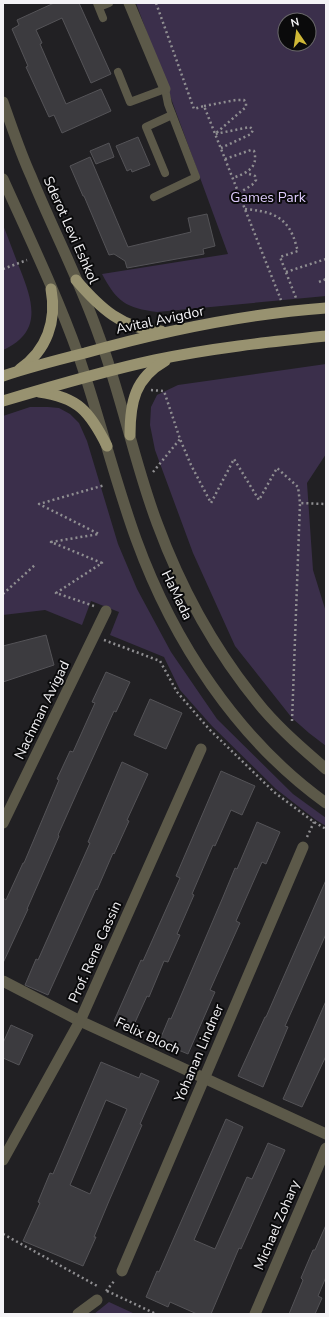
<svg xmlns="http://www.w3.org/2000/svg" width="329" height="1317" font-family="'Nunito Sans',sans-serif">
  <rect width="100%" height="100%" fill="#212023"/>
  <g fill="#3b2f4b" fill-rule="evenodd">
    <path d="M 136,3 L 326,3 L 326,296 L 157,312 C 126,308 117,302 102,274 L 228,254 ZM 285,20 L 309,20 L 309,44 L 285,44 Z"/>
    <path d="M 3,225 C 9,240 14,254 20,269 C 33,302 43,332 3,350 Z"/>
    <polygon points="326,364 326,454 307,483 313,570 326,612 326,746 309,733 292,718 235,646 193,553 155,450 150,425 151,407 157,395 178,385"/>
    <polygon points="30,407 48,407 59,408 70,414 79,423 87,441 118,544 137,589 171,652 217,719 293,794 326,818 326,826 316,820 276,789 212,726 180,690 164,657 110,635 119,612 91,601 82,625 45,610 3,615 3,416"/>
    <polygon points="109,1302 135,1314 94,1314"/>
  </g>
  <g fill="#3c3b3f" stroke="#545357" fill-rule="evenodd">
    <polygon points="54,3 79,3 111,74 91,83 62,18 36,30 42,43 40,44 66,104 101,89 111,111 62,133 54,115 49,117 26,67 28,66 12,29 19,25 17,20"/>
    <polygon points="138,137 150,165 132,172 131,169 127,171 116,146"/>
    <polygon points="109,143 114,157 96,164 90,151"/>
    <polygon points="90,157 128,247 191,232 188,218 207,214 215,246 203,249 204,254 127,268 125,261 114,254 109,255 84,196 83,196 70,166"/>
    <polygon points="46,635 54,665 3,682 3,646"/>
    <polygon points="106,672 130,682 116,712 114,711 79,788 58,835 59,836 27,909 28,909 3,963 3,898 6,900 23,863 24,863 59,780 57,779 70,751 73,752 95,703 92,702"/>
    <polygon points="150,699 182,713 166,749 134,735"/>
    <polygon points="122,762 148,774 127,820 129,821 114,854 113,853 97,890 96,889 48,995 25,985 36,959 38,960 90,843 88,842"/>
    <polygon points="221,771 255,786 242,815 231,810 215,846 213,845 192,894 194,895 177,934 180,935 168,962 164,961 149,997 147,996 132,1029 114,1021 141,960 143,961 180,878 176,876"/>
    <polygon points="257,822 280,832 266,864 262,862 236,921 240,923 210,990 215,992 188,1054 159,1042 169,1018 171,1019 223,897 235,868 237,869"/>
    <polygon points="326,880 326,934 285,1026 288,1027 263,1087 238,1076 265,1017 266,1017"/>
    <polygon points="326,1001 326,1056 302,1107 283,1099"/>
    <polygon points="11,1025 33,1035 19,1065 3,1058 3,1043"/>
    <path d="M 101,1062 L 139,1078 L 141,1073 L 159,1081 L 140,1124 L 142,1125 L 109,1201 L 94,1237 L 96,1237 L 83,1266 L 23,1241 L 40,1203 L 38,1202 L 50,1173 L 53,1174 ZM 106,1100 L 127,1109 L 90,1194 L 70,1185 Z"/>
    <polygon points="226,1119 243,1127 194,1240 215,1249 247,1177 252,1179 268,1143 285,1150 241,1249 239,1248 211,1314 197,1314 170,1302 168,1307 146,1297 157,1271 159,1272"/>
    <polygon points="326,1225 326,1277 318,1296 322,1298 315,1314 289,1314 303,1280 301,1278 313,1250 315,1250"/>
  </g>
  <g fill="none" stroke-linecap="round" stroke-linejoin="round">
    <g stroke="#8f8e91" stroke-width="2.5" stroke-dasharray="2 3" stroke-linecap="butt">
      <polyline points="156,3 194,109 204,106 281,300"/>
      <polyline points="204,106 236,100 244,100 246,103 246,107 215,134 250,127 253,130 251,134 221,148"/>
      <path d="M 225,159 L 251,150 L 254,151 C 259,168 246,173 233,178"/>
      <polyline points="239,193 252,185 256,180 255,176 246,173"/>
      <path d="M 245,209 C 266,211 284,214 293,236 C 295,240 296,246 298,251 L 280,257 L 296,298"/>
      <polyline points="3,269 27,260"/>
      <polyline points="286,272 326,259"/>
      <polyline points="319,282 326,279"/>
      <polyline points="151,390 164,391 180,439 191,465 211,503 234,459 259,500 277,468 298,487 300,503 326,504"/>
      <polyline points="153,472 180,439"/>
      <polyline points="3,594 36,564"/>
      <polyline points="94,606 56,593 102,563 51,542 99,534 39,504 105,485"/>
      <polyline points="104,640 160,661 177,692 209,729 274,792 314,822 326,829"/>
      <polyline points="292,721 300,503"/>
      <polyline points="307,837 314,822"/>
      <polyline points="3,1234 99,1287"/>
      <polyline points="106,1291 115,1280"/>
      <polyline points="107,1291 156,1314"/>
    </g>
    <g stroke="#5c5949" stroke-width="8">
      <polyline points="97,3 103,18"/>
      <polyline points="99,7 109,3"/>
      <polyline points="118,72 130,102 165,89 168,104 196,177 154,197"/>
      <polyline points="165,173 146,127 172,115"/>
    </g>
    <g stroke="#5c5949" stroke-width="11">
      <polyline points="129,3 165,89"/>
      <polyline points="3,823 106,611"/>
      <polyline points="3,981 80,1021 326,1134"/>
      <polyline points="3,1160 80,1021 201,749"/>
      <polyline points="122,1271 303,847"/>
      <polyline points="78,1314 97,1300"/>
      <polyline points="255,1314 326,1148"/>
    </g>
    <g stroke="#5c5949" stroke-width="11">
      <path d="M 3,102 C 12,127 20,152 31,176 C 53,230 80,281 99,336 C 122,397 134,462 157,523 C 182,591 217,654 263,709 C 282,731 304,750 326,769"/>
      <path d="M 3,179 C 29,237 57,295 78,354 C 99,415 114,478 136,539 C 173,641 237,739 326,803"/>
    </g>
    <g stroke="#989270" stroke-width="11">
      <path d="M 76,280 C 100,308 122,329 161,331"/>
      <path d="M 20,369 C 47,350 57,321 51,289"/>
      <path d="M 3,376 C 30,367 57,360 85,353 C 163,331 245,314 326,308"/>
      <path d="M 39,392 C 78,397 90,412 107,446"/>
      <path d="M 3,401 C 53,386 104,371 155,360 C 211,348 269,342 326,336"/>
      <path d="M 130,435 C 130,402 135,378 165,361"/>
    </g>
  </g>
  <g text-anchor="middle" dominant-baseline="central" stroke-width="4" stroke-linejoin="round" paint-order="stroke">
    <g font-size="14" fill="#decbfc" stroke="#0a0a0b">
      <text x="268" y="197">Games Park</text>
    </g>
    <g font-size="14" fill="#f4f3f6" stroke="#0a0a0b">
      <text transform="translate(71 230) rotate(66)">Sderot Levi Eshkol</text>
      <text transform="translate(160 320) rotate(-12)">Avital Avigdor</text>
      <text transform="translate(177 595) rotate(64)">HaMada</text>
      <text transform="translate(42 710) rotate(-64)">Nachman Avigad</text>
      <text transform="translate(95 952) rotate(-66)">Prof. Rene Cassin</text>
      <text transform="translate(148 1036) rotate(25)">Felix Bloch</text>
      <text transform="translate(199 1053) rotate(-67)">Yohanan Lindner</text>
      <text transform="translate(277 1225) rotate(-67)">Michael Zohary</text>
    </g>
  </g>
  <rect width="329" height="1317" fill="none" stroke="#f4f3f6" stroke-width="8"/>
  <g transform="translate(297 32) rotate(347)"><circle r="19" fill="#0a0a0b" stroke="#686769"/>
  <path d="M0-3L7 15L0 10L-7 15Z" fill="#cfb837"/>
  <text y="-6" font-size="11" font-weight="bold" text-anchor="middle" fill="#f4f3f6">N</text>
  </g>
</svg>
